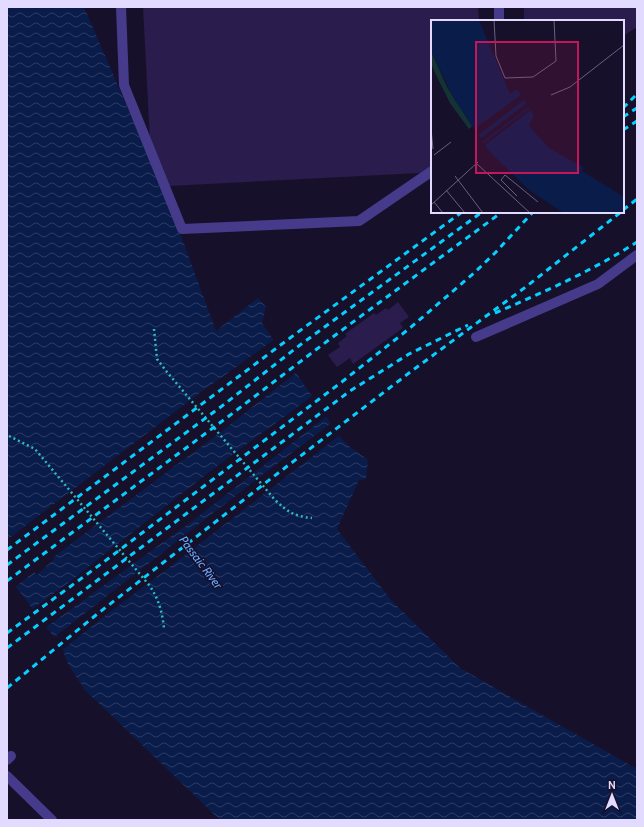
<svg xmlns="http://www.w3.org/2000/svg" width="644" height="827" font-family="Cabin,sans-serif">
  <defs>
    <pattern id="water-waves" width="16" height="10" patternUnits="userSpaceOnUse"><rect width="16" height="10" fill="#0a1c4a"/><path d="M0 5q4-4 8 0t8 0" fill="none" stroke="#2d3c65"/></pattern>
  </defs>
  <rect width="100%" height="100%" fill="#17102b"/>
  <polygon fill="url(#water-waves)" points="7,7 84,7 170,206 216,331 258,298 266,307 262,323 340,437 350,447 368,460 366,479 359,480 337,529 391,600 460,668 637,769 637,820 220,820 85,690 68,664 62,648 7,575"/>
  <g fill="#17102b">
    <polygon points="275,339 298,371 223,430 53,557 54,559 37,575 34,572 14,588 7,578 7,540 196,396"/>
    <polygon points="314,395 328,415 192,521 45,628 31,610 67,584 212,470"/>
    <polygon points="333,422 341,434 167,569 103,617 61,651 52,639 261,476"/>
  </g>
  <g fill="#2a1c4c">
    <polygon points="143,7 478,7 479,21 432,21 432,165 420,173 169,186 150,142"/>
    <polygon points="524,7 637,7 637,27 623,36 623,21 524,21"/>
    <polygon points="398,302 409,317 400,323 403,328 353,364 350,358 337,367 328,355 340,347 338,343 347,336 345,334 374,313 376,315 386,308 388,310"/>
  </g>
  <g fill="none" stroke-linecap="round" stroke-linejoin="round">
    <g stroke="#2fbabf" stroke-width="2.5" stroke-dasharray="2 3" stroke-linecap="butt">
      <path d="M 154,329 L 157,359 L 167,372 L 275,500 C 288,512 293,516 312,518"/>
      <path d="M 9,436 L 35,449 L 149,585 C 159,599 162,612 164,628"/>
    </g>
    <g stroke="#453b8a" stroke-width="10">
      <polyline points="121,7 124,85 182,229 359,221 432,171"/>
      <polyline points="499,7 499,21"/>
      <polyline points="476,337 598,284 637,255"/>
      <polyline points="7,760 11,756"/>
      <polyline points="7,776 52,820"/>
    </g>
    <g stroke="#06d0ff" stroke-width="3" stroke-dasharray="6 5" stroke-linecap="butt">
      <polyline points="623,108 637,94"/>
      <polyline points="623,117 637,108"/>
      <polyline points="623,130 637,121"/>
      <polyline points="623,210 637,199"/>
      <path d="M 495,313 C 544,292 592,271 637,242"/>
      <polyline points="7,550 294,335 462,212"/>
      <polyline points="7,565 222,406 300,345 482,212"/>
      <polyline points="7,581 229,416 330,339 502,212"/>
      <polyline points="7,633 101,564 343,381 410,328 474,273 495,253 533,212"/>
      <polyline points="7,648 350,391 409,354 468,325"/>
      <polyline points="7,688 96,615 273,477 413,370 527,286 621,212"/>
    </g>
  </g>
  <g text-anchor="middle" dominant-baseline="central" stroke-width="3.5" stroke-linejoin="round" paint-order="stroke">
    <g font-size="12" font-style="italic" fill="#68acff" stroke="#17102b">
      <text transform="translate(201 562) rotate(53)">Passaic River</text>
    </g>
  </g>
  <g transform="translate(431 20)">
    <rect width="193" height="193" fill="#17102b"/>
    <path d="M 0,31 L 16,67 L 41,106 L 38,109 L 19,83 L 8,61 L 0,44 Z" fill="#133335"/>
    <path d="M 0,0 L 48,0 L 79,74 L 86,69 L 103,95 L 98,106 L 118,128 L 152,147 L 151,151 L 193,177 L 193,193 L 131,192 L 98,170 L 58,131 L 23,79 L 0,31 Z" fill="#0a1c4a"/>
    <path d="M 90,75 L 93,80 L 46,116 L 42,110 ZM 96,83 L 98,87 L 51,122 L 49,119 ZM 99,88 L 100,90 L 53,126 L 54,122 Z" fill="#17102b"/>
    <path fill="none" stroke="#686180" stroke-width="1" d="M 63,0 L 65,36 L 74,58 L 102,57 L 125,41 L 123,0M 120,75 L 139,67 L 193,25M 0,109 L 2,129M 3,135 L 20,122M 45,143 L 99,193M 24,156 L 52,193M 15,170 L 34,193M 86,176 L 70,160 L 74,155 L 107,182M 3,182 L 12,193M 0,185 L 47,142"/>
    <path fill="#c2185b" fill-opacity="0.15" stroke="#c2185b" stroke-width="2" d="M 45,22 L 147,22 L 147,153 L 45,153 Z"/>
    <rect width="193" height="193" fill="none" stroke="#e2daff" stroke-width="2"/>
  </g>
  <rect width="644" height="827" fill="none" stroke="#e2daff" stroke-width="16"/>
  <g transform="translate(612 795)" stroke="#17102b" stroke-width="3" paint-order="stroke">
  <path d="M0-3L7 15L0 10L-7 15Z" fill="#e2daff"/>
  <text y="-6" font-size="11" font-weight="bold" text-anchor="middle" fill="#e2daff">N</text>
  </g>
</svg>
